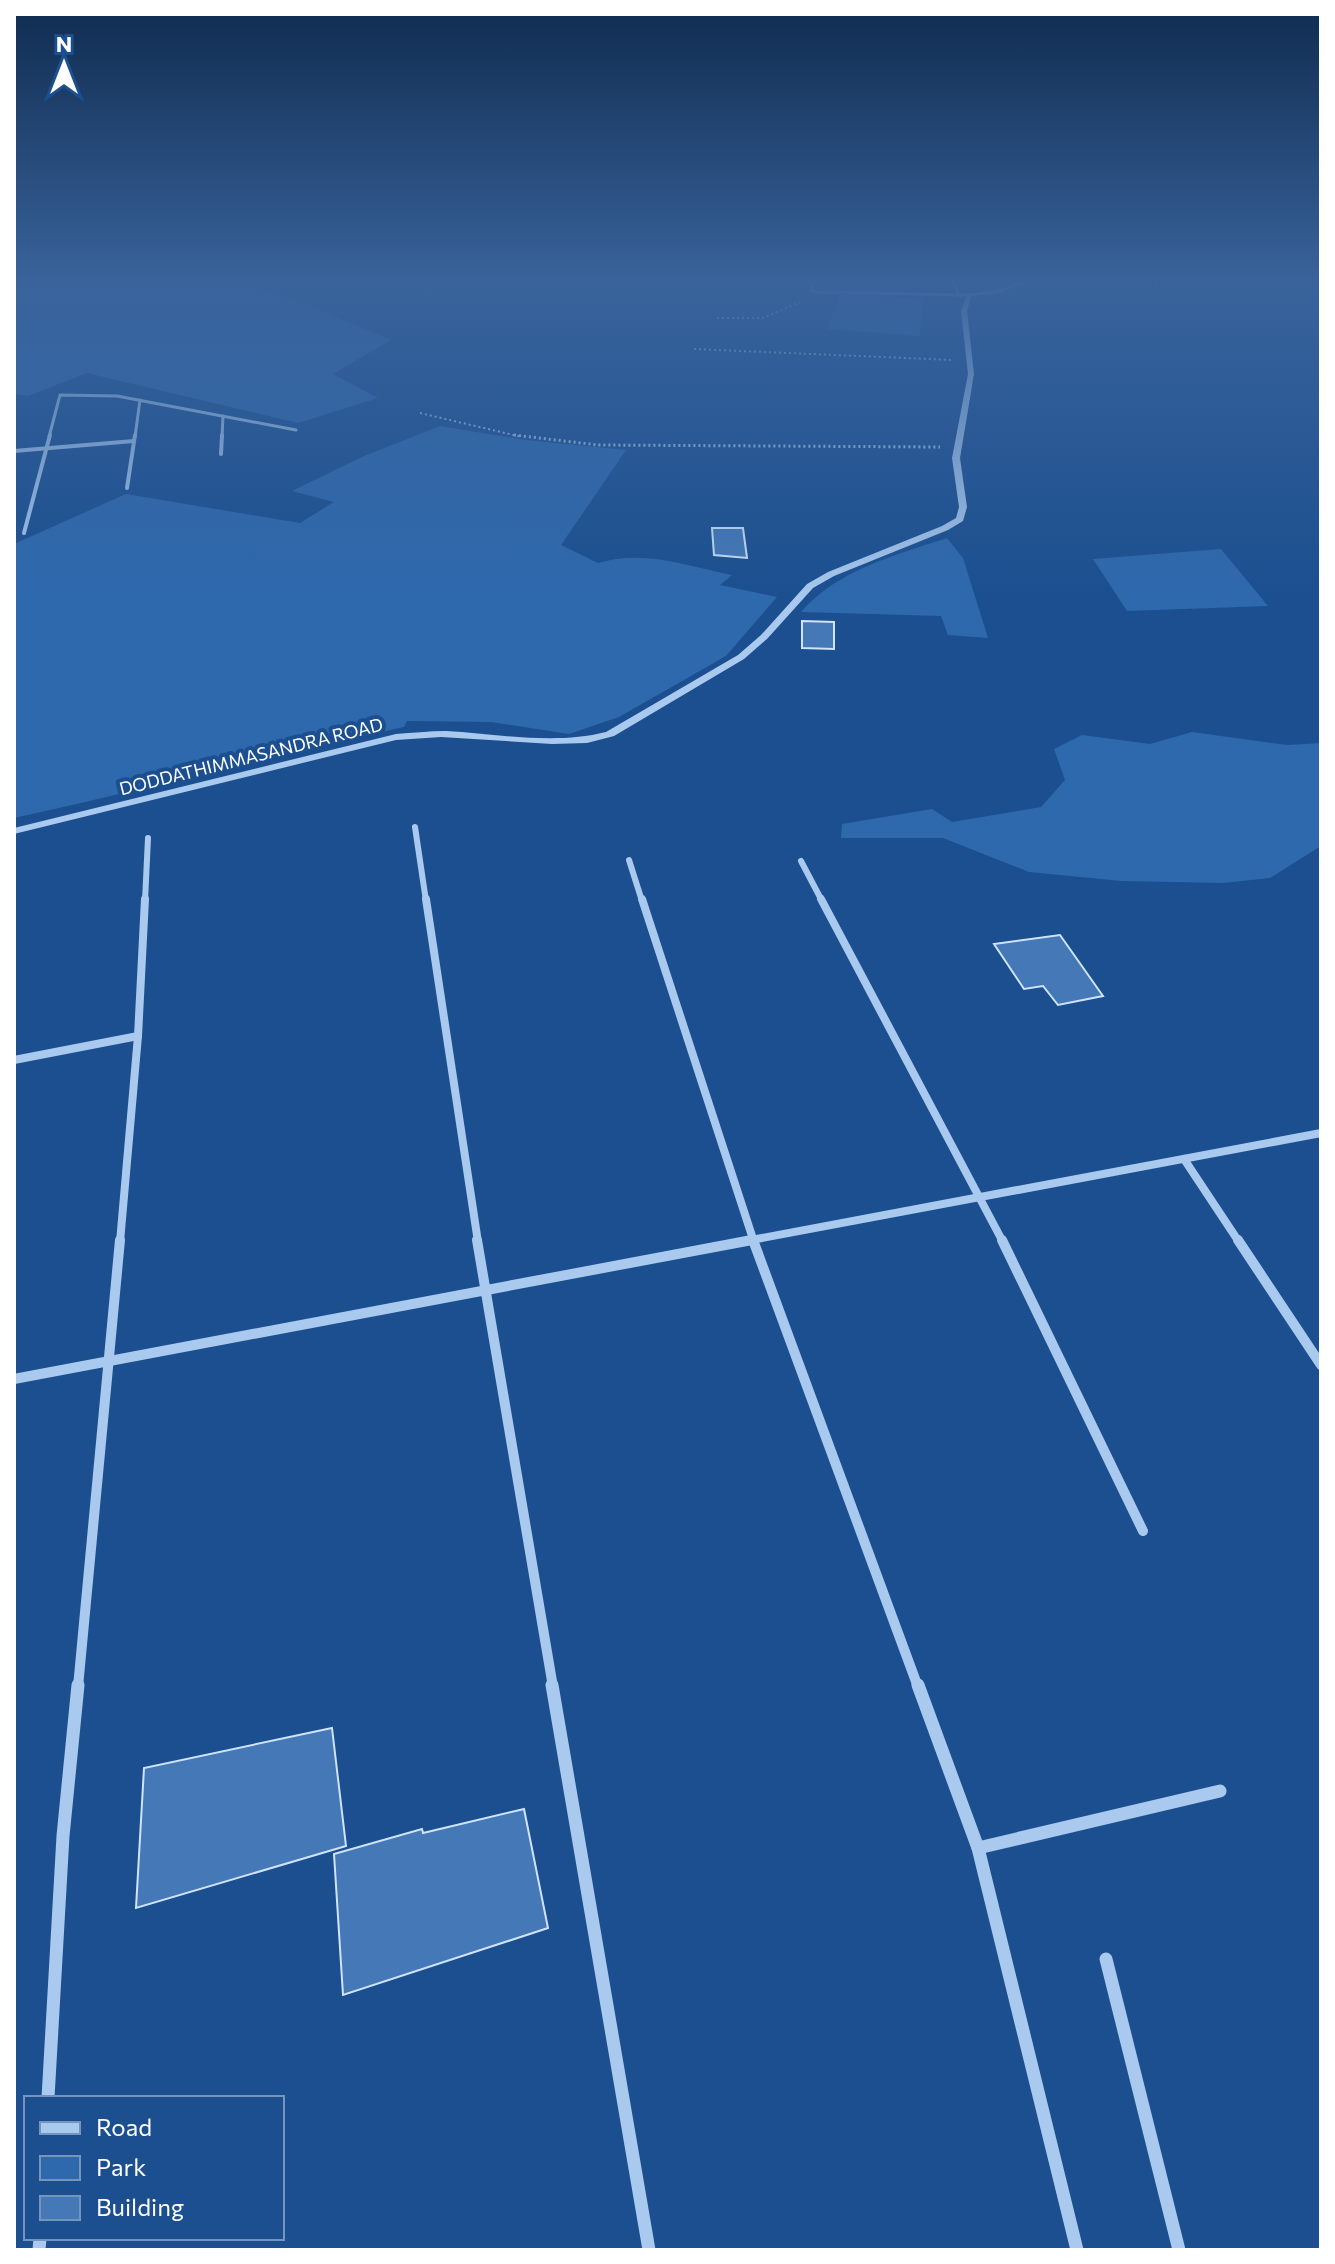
<svg xmlns="http://www.w3.org/2000/svg" width="1335" height="2264" font-family="Commissioner,sans-serif">
  <rect width="100%" height="100%" fill="#1b4f8f"/>
  <g fill="#2e69ad">
    <path d="M 14,281 L 223,281 C 282,291 336,317 391,340 L 333,374 L 378,398 L 298,423 L 87,373 L 28,396 L 14,394 Z"/>
    <polygon points="840,295 923,299 920,336 827,329"/>
    <path d="M 440,426 L 526,440 L 626,450 L 561,545 L 598,563 C 643,549 687,566 732,575 L 720,585 L 777,597 L 726,656 L 619,717 L 569,734 L 491,722 L 407,721 L 404,727 C 273,755 144,790 14,818 L 14,544 L 126,494 L 300,523 L 334,502 L 292,491 L 364,456 Z"/>
    <path d="M 947,538 L 963,558 L 988,638 L 948,635 L 941,616 L 801,612 C 837,570 896,555 947,538 Z"/>
    <polygon points="1221,549 1268,606 1127,611 1093,559"/>
    <polygon points="1192,732 1287,745 1321,743 1321,846 1270,878 1224,883 1121,881 1029,872 943,838 841,838 842,824 932,809 952,822 1041,807 1065,780 1054,749 1082,735 1150,744"/>
  </g>
  <g fill="#4478b7" stroke="#cfe3fa" stroke-width="2">
    <polygon points="712,528 743,528 747,558 714,555"/>
    <polygon points="802,621 834,622 834,649 802,648"/>
    <polygon points="1060,935 1103,996 1058,1005 1043,986 1024,989 994,944"/>
    <polygon points="332,1728 346,1846 136,1908 144,1768"/>
    <polygon points="524,1809 548,1928 343,1995 334,1854 422,1829 423,1833"/>
  </g>
  <g fill="none" stroke-linecap="round" stroke-linejoin="round">
    <g stroke="#a9c9ee" stroke-width="2" stroke-dasharray="2 3" stroke-linecap="butt">
      <polyline points="1218,281 1220,288"/>
      <polyline points="431,291 443,281"/>
      <polyline points="717,318 763,318 800,302"/>
      <polyline points="694,349 952,360"/>
      <polyline points="420,413 522,437"/>
    </g>
    <polyline stroke="#a9c9ee" stroke-width="3" stroke-dasharray="2 3" stroke-linecap="butt" points="514,435 598,445 940,447"/>
    <polyline stroke="#a9c9ee" stroke-width="3" points="1154,281 1156,285"/>
    <g stroke="#a9c9ee" stroke-width="3">
      <polyline points="812,281 811,290 815,292 969,295"/>
      <polyline points="952,281 960,296"/>
      <polyline points="49,437 60,395 117,396 296,430"/>
      <polyline points="135,437 140,400"/>
      <polyline points="222,437 223,416"/>
    </g>
    <g stroke="#a9c9ee" stroke-width="4">
      <polyline points="14,451 134,441"/>
      <polyline points="221,454 222,435"/>
      <polyline points="127,488 135,435"/>
      <polyline points="24,533 50,435"/>
    </g>
    <g stroke="#a9c9ee" stroke-width="6">
      <polyline points="415,827 426,901"/>
      <polyline points="629,860 642,901"/>
      <polyline points="801,861 822,901"/>
      <polyline points="145,901 148,838"/>
    </g>
    <g stroke="#a9c9ee" stroke-width="8">
      <polyline points="426,899 478,1242"/>
      <polyline points="642,899 754,1242"/>
      <polyline points="821,899 1003,1242"/>
      <polyline points="14,1060 138,1036"/>
      <polyline points="1184,1159 1239,1242"/>
      <polyline points="120,1242 138,1036 145,899"/>
      <polyline points="741,1242 1321,1133"/>
    </g>
    <g stroke="#a9c9ee" stroke-width="10">
      <polyline points="477,1240 553,1687"/>
      <polyline points="753,1240 918,1687"/>
      <polyline points="1002,1240 1143,1531"/>
      <polyline points="1238,1240 1321,1365"/>
      <polyline points="14,1379 752,1240"/>
      <polyline points="78,1687 120,1240"/>
    </g>
    <g stroke="#a9c9ee" stroke-width="13">
      <polyline points="552,1685 649,2250"/>
      <polyline points="918,1685 978,1848 1077,2250"/>
      <polyline points="978,1848 1220,1791"/>
      <polyline points="1106,1959 1179,2250"/>
      <polyline points="48,2098 63,1836 78,1685"/>
      <polyline points="39,2250 40,2238"/>
    </g>
    <path fill="#a9c9ee" fill-rule="evenodd" d="M 1022,281 L 1029,281 L 999,293 L 971,296 L 967,311 L 974,374 L 960,458 L 967,507 L 963,521 L 948,530 L 834,576 L 813,588 L 767,639 L 744,659 L 614,736 L 587,743 L 552,744 L 441,737 L 396,740 L 14,834 L 14,828 L 396,734 C 412,733 429,731 446,731 C 498,734 555,745 606,732 L 738,655 L 761,635 L 807,584 L 828,572 L 942,526 L 956,518 L 959,507 L 952,458 L 968,374 L 961,311 L 967,294 L 996,290 Z"/>
  </g>
  <linearGradient id="sky" x2="0" y2="1"><stop stop-color="#0f2b4f"/><stop offset="0.47" stop-color="#39639b"/><stop offset="1" stop-color="#39639b" stop-opacity="0"/></linearGradient>
  <rect width="1335" height="598" fill="url(#sky)"/>
  <g text-anchor="middle" dominant-baseline="central" stroke-width="8" stroke-linejoin="round" paint-order="stroke">
    <g font-size="18" fill="#fff" stroke="#1b4f8f">
      <text transform="translate(251 756) rotate(-14)">DODDATHIMMASANDRA ROAD</text>
    </g>
  </g>
  <rect width="1335" height="2264" fill="none" stroke="#ffffff" stroke-width="32"/>
  <rect x="24" y="2096" width="260" height="144" fill="#1b4f8f" stroke="#7695bc" stroke-width="2"/>
  <rect x="40" y="2122" width="40" height="12" fill="#a9c9ee" stroke="#7695bc" stroke-width="2"/>
  <text x="96" y="2136" font-size="24" fill="#ffffff">Road</text>
  <rect x="40" y="2156" width="40" height="24" fill="#2e69ad" stroke="#7695bc" stroke-width="2"/>
  <text x="96" y="2176" font-size="24" fill="#ffffff">Park</text>
  <rect x="40" y="2196" width="40" height="24" fill="#4478b7" stroke="#7695bc" stroke-width="2"/>
  <text x="96" y="2216" font-size="24" fill="#ffffff">Building</text>
  <g transform="translate(64 64)" stroke="#1b4f8f" stroke-width="6" paint-order="stroke">
  <path d="M0-6L14 30L0 20L-14 30Z" fill="#ffffff"/>
  <text y="-12" font-size="22" font-weight="bold" text-anchor="middle" fill="#ffffff">N</text>
  </g>
</svg>
